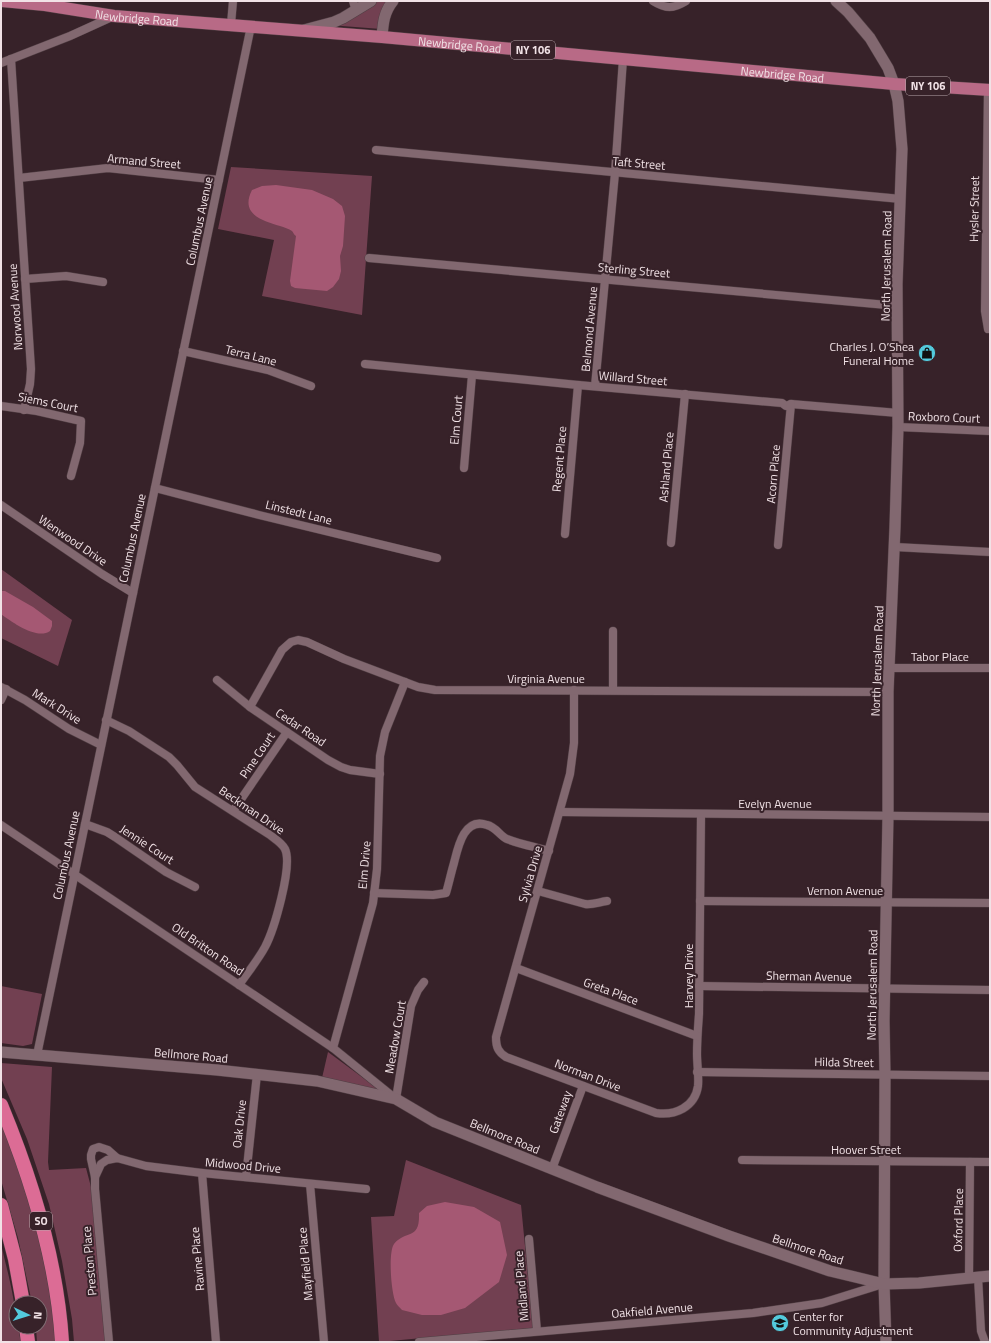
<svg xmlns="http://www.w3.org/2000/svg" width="991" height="1343" font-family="'Titillium Web',sans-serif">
  <rect width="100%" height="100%" fill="#372229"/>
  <g fill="#724051">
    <polygon points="374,1 391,1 381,29 329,25"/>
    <polygon points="231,167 372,176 362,315 262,296 274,240 218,229"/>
    <polygon points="1,569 72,620 58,666 1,638"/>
    <polygon points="1,986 42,994 32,1044 23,1046 1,1043"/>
    <polygon points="328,1052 385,1094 322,1078"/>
    <polygon points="1,1063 52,1067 48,1162 49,1170 86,1168 91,1187 105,1342 74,1342 72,1319 62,1261 49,1204 27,1139 1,1078"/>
    <polygon points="1,1120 25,1187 37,1231 54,1309 56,1342 37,1342 36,1327 40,1327 40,1303 32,1303 18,1238 1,1180"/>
    <polygon points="406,1160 521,1205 533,1328 379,1342 371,1217 394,1216"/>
    <path d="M 1,1244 C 7,1271 16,1299 16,1327 L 18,1327 L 21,1342 L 1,1342 Z"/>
  </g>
  <g fill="#a55873">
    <path d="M 276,185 L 312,190 L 333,199 L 342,206 L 345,216 L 343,246 L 340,256 L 341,271 L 339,279 L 333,287 L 327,291 L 295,288 L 291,286 L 290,281 L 296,236 C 294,235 293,232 292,231 C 289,229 284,227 280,226 C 261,220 240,214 252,190 L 262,186 Z"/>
    <path d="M 1,591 L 5,591 L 33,607 L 52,621 L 52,626 L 50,631 C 37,640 13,623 1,614 Z"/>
    <path d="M 445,1202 L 474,1207 L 500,1222 L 507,1255 L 499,1282 L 465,1308 L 441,1315 L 422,1315 L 402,1310 C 400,1308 397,1305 396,1303 C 391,1294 388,1252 394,1244 C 406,1229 420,1241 419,1213 L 427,1206 Z"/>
  </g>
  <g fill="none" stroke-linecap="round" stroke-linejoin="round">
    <defs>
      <g id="street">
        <polyline points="353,1 356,11"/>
        <path d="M 653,1 C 666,9 673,9 686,1"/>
        <polyline points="231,24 233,1"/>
        <polyline points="11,59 31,369 30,384 24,410"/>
        <polyline points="1,63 70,36 114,16"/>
        <polyline points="376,150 901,199"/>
        <polyline points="19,178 108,168 219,180"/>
        <polyline points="369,258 898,306"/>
        <polyline points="25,279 66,276 103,282"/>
        <polyline points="988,329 985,311 988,90"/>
        <polyline points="183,351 268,370 311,386"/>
        <polyline points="365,364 578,385 782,403 786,406 791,404 898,413"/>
        <polyline points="595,386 615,173 623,59"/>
        <polyline points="1,406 37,411 81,421 80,443 71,476"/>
        <polyline points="898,427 990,431"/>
        <polyline points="464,468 472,375"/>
        <polyline points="155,488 259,515 437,558"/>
        <polyline points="1,505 102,574 133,593"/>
        <polyline points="565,534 578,385"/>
        <polyline points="671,543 685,394"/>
        <polyline points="778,545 791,404"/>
        <polyline points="895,547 990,552"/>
        <polyline points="890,668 990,668"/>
        <polyline points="217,680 250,707 328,760 341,767 350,770 380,774"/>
        <polyline points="1,687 25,700 69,729 101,745"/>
        <path d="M 574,690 L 574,743 L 570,774 L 496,1037 C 496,1047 498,1052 506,1057 L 656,1113 C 675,1116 695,1107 698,1086 C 699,1077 697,1064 697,1054 C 697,1041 698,1027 699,1014 L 701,815"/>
        <polyline points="613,690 613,631"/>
        <polyline points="1,700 6,689"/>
        <polyline points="250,707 282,650 291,642 298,640 307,642 344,659 418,687 435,690 888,692"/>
        <path d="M 106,720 L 129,731 L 169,757 L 177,765 L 195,787 L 270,835 C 275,839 282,843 285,849 C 293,866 274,930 265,947 C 258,960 248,972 239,985"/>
        <polyline points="233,811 287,732"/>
        <polyline points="560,812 990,817"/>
        <polyline points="85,824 107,832 115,837 166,872 195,887"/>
        <polyline points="1,825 333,1048 396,1099 411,1006 418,990 424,982"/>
        <path d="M 538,891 L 585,904 C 593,905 599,902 607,901"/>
        <path d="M 374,893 L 433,895 L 446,893 C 449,883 451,873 454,863 C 458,847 464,817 487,825 C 496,827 500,836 507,839 C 520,844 535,847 549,851"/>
        <polyline points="700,901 990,903"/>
        <polyline points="516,968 697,1036"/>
        <polyline points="699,986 990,990"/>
        <polyline points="333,1048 373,903 377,869 380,756 385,732 405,682"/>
        <polyline points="37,1055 251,26"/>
        <polyline points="697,1072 990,1076"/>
        <polyline points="742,1160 990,1162"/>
        <polyline points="552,1169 583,1086"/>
        <polyline points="202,1173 216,1342"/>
        <polyline points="95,1177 101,1164 107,1160 117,1158 146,1166 202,1173 366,1189"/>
        <polyline points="246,1177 257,1074"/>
        <polyline points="310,1184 324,1342"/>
        <polyline points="529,1239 537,1331"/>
        <polyline points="978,1277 981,1331 985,1342"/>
        <polyline points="969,1278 970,1162"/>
        <polyline points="109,1342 95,1189 95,1177 91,1159 91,1155 93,1149 99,1147 108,1150 117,1158"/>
        <polyline points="419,1342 753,1313 822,1303 883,1284"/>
      </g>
      <g id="secondary">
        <polyline points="836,1 848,12 870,38 888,68 894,84 898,101 902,149 897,284 898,427 895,527 888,692 888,816 884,1021 885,1075 884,1284 886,1342"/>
        <polyline points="304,30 334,22 343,18 371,1"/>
        <path d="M 382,37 C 383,23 384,12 393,1"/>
        <polyline points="1,1052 217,1070 317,1081 396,1099 435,1122 597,1187 729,1236 830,1271 884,1284 919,1283 990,1276"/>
      </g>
      <g id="primary">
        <path id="s1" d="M 2,1 L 45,5 L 114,16 L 382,37 L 894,84 L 990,90"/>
      </g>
      <g id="highway">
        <path d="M 1,1105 C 32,1180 57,1260 62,1342"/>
        <polyline points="1,1205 15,1259 23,1303"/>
        <polyline points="26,1327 28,1342"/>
      </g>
    </defs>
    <use href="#street" stroke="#513f44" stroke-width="9"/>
    <use href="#secondary" stroke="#513f44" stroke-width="12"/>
    <use href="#primary" stroke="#513f44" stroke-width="13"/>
    <use href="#highway" stroke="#513f44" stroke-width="15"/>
    <use href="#street" stroke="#826870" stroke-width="8"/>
    <use href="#secondary" stroke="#826870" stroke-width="11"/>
    <use href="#primary" stroke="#b86a86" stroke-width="12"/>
    <use href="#highway" stroke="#dc6c95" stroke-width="14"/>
  </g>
  <defs>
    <symbol id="shop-disc" viewBox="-11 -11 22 22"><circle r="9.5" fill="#53cadc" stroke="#372229"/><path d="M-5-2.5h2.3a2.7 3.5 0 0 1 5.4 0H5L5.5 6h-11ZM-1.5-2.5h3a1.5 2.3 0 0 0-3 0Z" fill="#111"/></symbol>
    <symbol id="school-disc" viewBox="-11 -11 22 22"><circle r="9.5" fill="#53cadc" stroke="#372229"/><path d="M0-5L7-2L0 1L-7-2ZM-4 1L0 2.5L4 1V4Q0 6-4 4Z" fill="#111"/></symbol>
  </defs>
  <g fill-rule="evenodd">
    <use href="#shop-disc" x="917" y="343" width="20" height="20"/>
    <use href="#school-disc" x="770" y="1313" width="20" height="20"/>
  </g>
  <g text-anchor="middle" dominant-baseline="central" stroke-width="4" stroke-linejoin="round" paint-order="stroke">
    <g fill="#372229" stroke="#b9a8ad" stroke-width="1">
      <rect x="511" y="41" width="44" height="18" rx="3"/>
      <rect x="906" y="77" width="44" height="18" rx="3"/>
      <rect x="30" y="1212" width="22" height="18" rx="3"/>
    </g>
    <g font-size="11" font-weight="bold" fill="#f1e2e6">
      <text x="533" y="50">NY 106</text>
      <text x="928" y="86">NY 106</text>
      <text x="41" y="1221">SO</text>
    </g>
    <g font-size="12" fill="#f1e2e6" stroke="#372229">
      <text stroke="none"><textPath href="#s1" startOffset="136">Newbridge Road</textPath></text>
      <text stroke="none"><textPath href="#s1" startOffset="460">Newbridge Road</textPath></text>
      <text stroke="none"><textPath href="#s1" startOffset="784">Newbridge Road</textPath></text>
      <text transform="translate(144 161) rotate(5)">Armand Street</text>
      <text transform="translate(639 163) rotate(5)">Taft Street</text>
      <text transform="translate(974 209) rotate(-89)">Hysler Street</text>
      <text transform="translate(199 221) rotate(-78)">Columbus Avenue</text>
      <text transform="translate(886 266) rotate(-89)">North Jerusalem Road</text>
      <text transform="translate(634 270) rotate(5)">Sterling Street</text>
      <text transform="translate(15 307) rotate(-94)">Norwood Avenue</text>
      <text transform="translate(589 329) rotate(-85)">Belmond Avenue</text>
      <text transform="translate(251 355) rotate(14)">Terra Lane</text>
      <text transform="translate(633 378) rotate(5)">Willard Street</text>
      <text transform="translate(48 402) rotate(11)">Siems Court</text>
      <text transform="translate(944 417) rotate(2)">Roxboro Court</text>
      <text transform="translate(456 420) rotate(-85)">Elm Court</text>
      <text transform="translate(559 459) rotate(-85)">Regent Place</text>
      <text transform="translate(666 467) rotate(-85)">Ashland Place</text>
      <text transform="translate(773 474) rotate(-85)">Acorn Place</text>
      <text transform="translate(299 512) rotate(14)">Linstedt Lane</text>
      <text transform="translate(132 538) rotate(-78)">Columbus Avenue</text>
      <text transform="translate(73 540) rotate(34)">Wenwood Drive</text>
      <text x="940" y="656">Tabor Place</text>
      <text transform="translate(877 661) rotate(-88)">North Jerusalem Road</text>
      <text x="546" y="678">Virginia Avenue</text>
      <text transform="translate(57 706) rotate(32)">Mark Drive</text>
      <text transform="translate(301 727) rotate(34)">Cedar Road</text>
      <text transform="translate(257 755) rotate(-56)">Pine Court</text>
      <text x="775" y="803">Evelyn Avenue</text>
      <text transform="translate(252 810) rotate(34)">Beckman Drive</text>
      <text transform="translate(147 844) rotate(33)">Jennie Court</text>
      <text transform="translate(66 855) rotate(-78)">Columbus Avenue</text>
      <text transform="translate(364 865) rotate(-85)">Elm Drive</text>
      <text transform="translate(530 874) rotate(-74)">Sylvia Drive</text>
      <text x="845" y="890">Vernon Avenue</text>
      <text transform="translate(208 949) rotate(34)">Old Britton Road</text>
      <text transform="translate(688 976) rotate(-90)">Harvey Drive</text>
      <text transform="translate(809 976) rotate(1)">Sherman Avenue</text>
      <text transform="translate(872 985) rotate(-89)">North Jerusalem Road</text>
      <text transform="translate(611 991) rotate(20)">Greta Place</text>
      <text transform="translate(395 1037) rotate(-80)">Meadow Court</text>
      <text transform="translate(191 1055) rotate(5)">Bellmore Road</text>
      <text transform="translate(844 1062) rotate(1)">Hilda Street</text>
      <text transform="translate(588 1075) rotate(21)">Norman Drive</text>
      <text transform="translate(560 1112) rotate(-70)">Gateway</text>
      <text transform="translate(239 1124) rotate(-84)">Oak Drive</text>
      <text transform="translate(505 1136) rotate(22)">Bellmore Road</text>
      <text x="866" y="1149">Hoover Street</text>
      <text transform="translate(243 1165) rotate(5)">Midwood Drive</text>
      <text transform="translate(958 1220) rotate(-89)">Oxford Place</text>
      <text transform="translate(808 1249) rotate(18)">Bellmore Road</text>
      <text transform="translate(197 1259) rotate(-95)">Ravine Place</text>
      <text transform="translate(89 1261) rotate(-95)">Preston Place</text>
      <text transform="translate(305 1264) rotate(-95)">Mayfield Place</text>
      <text transform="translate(521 1286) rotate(-95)">Midland Place</text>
      <text transform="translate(652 1310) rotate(-5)">Oakfield Avenue</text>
    </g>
    <g font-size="12" fill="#f1e2e6" stroke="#372229" text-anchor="end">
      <text x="914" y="346">Charles J. O’Shea<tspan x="914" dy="14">Funeral Home</tspan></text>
      <text x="793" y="1316" text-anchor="start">Center for<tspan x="793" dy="14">Community Adjustment</tspan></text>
    </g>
  </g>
  <rect width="991" height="1343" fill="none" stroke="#f1e2e6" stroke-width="4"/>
  <g transform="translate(28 1315) rotate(94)"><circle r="19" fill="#372229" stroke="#816f75"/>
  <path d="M0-3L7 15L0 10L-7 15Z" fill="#53cadc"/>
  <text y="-6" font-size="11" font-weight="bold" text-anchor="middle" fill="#f1e2e6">N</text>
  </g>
</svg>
